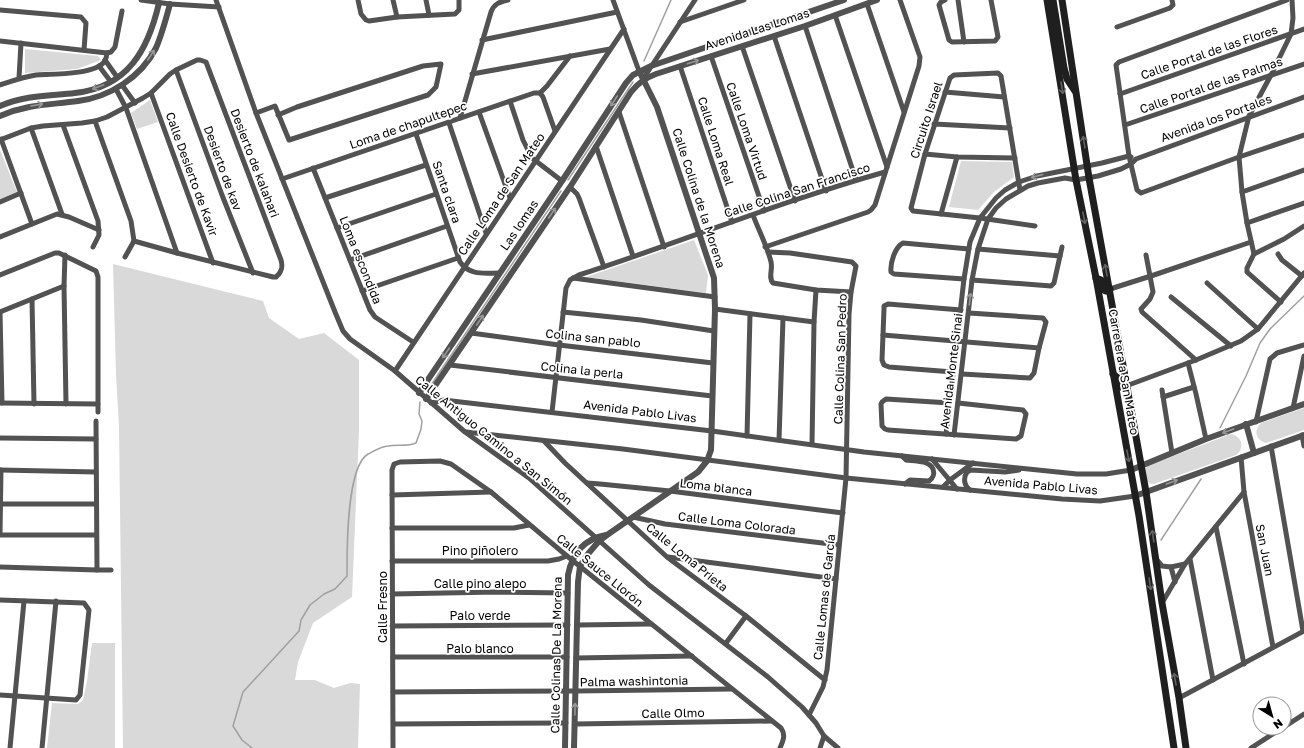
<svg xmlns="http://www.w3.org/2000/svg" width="1304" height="748" font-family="'Golos Text',sans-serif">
  <rect width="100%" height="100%" fill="#fff"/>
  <g fill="#d9d9d9">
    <polygon points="25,49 98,56 101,60 77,69 25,73"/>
    <polygon points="150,100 158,122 137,129 131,113"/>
    <polygon points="0,150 17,192 0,199"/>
    <polygon points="961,161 1012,162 1014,177 994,192 978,210 949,207"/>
    <polygon points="694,240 708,275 706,293 586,277"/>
    <polygon points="113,264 263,301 269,318 299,339 324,333 359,360 359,430 352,597 313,623 298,662 295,680 315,680 334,688 350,683 360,684 358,748 123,748 119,427 116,374"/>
    <path d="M 1304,408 L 1304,430 L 1266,443 C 1256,441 1253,430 1261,423 Z"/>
    <path d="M 1231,434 C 1242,436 1245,448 1236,455 L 1154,484 L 1151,484 L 1146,481 L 1145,471 L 1147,466 Z"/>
    <polygon points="92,643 115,643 115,748 47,748 52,703 78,704 83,700 87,681"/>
  </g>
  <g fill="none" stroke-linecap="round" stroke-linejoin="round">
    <g stroke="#a0a0a0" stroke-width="1.5">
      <polyline points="644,61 671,0"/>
      <polyline points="568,180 633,82"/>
      <polyline points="427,391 561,191"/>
      <polyline points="1220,428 1246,376 1260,343 1270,329 1304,296"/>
      <polyline points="1161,540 1201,479"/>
      <path d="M 252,748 L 242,740 L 233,726 L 243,692 L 299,631 L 301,620 L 310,605 L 324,594 L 335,589 L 347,576 C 347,551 346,467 368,454 C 374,451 382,446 388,446 C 398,444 406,447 416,443 L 421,429 L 422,421 L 419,414 L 420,402"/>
    </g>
    <g stroke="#525252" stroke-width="5">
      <polyline points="141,0 170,4 219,7"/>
      <polyline points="216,0 256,113 335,312 343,331 350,339 395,371 465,432 529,478 649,585 768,677 802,707 816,723 824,736 838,748"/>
      <polyline points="358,0 361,14 366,20 369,21 397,17 455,14 459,10 459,0"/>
      <polyline points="393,0 397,17"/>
      <polyline points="426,0 429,15"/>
      <polyline points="613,0 639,71"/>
      <polyline points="945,0 941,2 939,5 949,40 952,42 995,41 998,37 991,0"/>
      <polyline points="958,0 964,42"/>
      <polyline points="1287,0 1119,62 1116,65 1129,156 1137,190 1141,193 1239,157 1304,135"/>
      <polyline points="867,4 904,112"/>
      <polyline points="0,10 81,17 86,23 84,50"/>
      <polyline points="835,15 887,167"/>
      <polyline points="680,22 744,0"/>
      <polyline points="805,26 856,180"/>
      <polyline points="1117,27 1170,8 1173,5 1172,0"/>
      <polyline points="774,36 826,191"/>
      <polyline points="482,40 617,12"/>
      <polyline points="0,41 107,53"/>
      <polyline points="742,46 795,201"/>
      <polyline points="107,53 111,52 115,47 122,11"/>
      <polyline points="711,56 764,211"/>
      <polyline points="105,60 117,77"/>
      <polyline points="99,66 111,82"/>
      <polyline points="680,66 732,222"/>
      <polyline points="176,70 222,195 253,273"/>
      <polyline points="472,74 610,49"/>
      <polyline points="19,78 21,43"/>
      <polyline points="643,79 695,0"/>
      <path d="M 0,85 C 12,81 23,77 36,75 C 51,74 94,75 104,62 C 106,59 107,56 107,53"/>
      <polyline points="122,85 135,103"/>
      <polyline points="116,89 126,108 177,253"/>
      <polyline points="945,92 1004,97"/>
      <polyline points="151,93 213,263"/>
      <polyline points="540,93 547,86 570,56"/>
      <polyline points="540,93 543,97 555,131"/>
      <polyline points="1120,94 1304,29"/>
      <polyline points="510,101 523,140 532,158 562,181"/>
      <polyline points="479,112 510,198"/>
      <polyline points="619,112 664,247"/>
      <polyline points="256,113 275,106 289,140 428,95 436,87 441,64 423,66 297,107 278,115"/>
      <path d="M 460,118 L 491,12 C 494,4 499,2 508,0"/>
      <polyline points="95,121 131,221 134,241 125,257"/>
      <polyline points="449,123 486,233"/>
      <polyline points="934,124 1010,128"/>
      <polyline points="63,125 98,221 99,235 93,247"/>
      <polyline points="1125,125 1304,64"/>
      <polyline points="31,128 62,214"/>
      <path d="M 416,134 L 460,262 C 470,276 484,273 499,273"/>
      <polyline points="1,139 32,224"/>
      <path d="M 0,140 L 31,128 L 43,126 L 82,123 L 95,121 L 107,117 L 143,98 L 151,93 L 170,74 L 176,70 L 197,60 L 200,60 L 206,62 L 281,260 C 283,267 282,272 276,277 L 273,277 L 177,253 L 134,241"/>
      <polyline points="596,146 633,256"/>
      <polyline points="925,154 957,157 1015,158"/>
      <polyline points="313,168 370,310 375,317 413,342"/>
      <polyline points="282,179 534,93 540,93"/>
      <polyline points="570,187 577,194 579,198 604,267"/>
      <polyline points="1020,190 1001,76 998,73 954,75 950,78 925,154 911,208 913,211 980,218 1035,226"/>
      <polyline points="1242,192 1304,170"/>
      <polyline points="325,198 426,165"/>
      <polyline points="0,202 21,193"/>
      <polyline points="941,214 957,157"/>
      <path d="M 753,215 C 758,229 768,248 771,262 C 773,269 768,278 773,283 L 816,290 L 851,292"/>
      <polyline points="1247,223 1304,203"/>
      <polyline points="337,228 436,194"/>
      <polyline points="0,237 57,214 69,217 99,230"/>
      <polyline points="765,247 868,212 871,210 875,205 919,66 920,57 900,0"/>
      <polyline points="978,249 1060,256"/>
      <polyline points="768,252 790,253 852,262 856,266 851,292 849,314 846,478 827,670 823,687 809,715"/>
      <polyline points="1254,254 1284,239 1304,226"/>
      <polyline points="1278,254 1282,260 1302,276"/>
      <polyline points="65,255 64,286 66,404"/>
      <polyline points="1146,255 1153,292 1150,299 1141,309 1142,312 1196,360"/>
      <polyline points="350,260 447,226"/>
      <polyline points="0,275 55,253 59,253 96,271 98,277 98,412"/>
      <polyline points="573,278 715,297"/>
      <path d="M 964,279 L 894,274 L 891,272 C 890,263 895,247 903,243 L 969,249"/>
      <polyline points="972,280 1051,286 1054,283 1062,247"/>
      <polyline points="1207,283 1258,329"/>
      <polyline points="1110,289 1151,276 1251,242"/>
      <polyline points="362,291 458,258"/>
      <polyline points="1171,297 1231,346"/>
      <polyline points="32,299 34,404"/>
      <polyline points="1281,302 1247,272 1247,268 1254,254 1247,223 1242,192 1239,157 1249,116 1271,75 1291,34 1293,18 1292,0"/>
      <polyline points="715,309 814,322"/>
      <polyline points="0,312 2,403"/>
      <polyline points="0,312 64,286"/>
      <polyline points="563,312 641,320 714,331"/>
      <polyline points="471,333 559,345 713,363"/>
      <polyline points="883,335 1039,348"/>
      <polyline points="1188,363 1196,394 1206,439"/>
      <polyline points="450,365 712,396"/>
      <polyline points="395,371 624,29"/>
      <polyline points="953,372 889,367 884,365 882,360 884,309 884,306 888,304 961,310"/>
      <polyline points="962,374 1030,378 1034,373 1039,348 1046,322 1043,318 969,313"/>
      <polyline points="1126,386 1196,360 1241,341 1258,329 1304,273"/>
      <polyline points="1162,390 1172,453"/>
      <polyline points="1163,397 1194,387"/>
      <polyline points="0,403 98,404"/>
      <polyline points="431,403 444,400 452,401 712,431 864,452 1077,474 1106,474 1131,470"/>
      <polyline points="950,403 886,399 882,402 881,404 882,426 885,429 888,430 1016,439 1021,436 1026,414 1023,410 958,403"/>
      <polyline points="1293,408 1304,356"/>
      <path d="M 552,412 L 566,288 L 570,280 L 579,275 C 681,242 782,201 885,172"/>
      <polyline points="1256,422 1270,359 1277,353 1304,345"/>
      <polyline points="466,432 623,449 846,478 1062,499 1100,501 1135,496"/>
      <polyline points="946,434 964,279 970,242 980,218 996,198 1005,190 1019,182 1037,176 1102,163 1129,156 1131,157"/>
      <polyline points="954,435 972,280 978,249 988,219 996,208 1006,199 1028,186 1038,183 1065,178 1076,180 1098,176 1121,169 1131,164 1136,159 1304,97"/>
      <polyline points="1302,435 1304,446"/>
      <polyline points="747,436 750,314"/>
      <polyline points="0,438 96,439"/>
      <polyline points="779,440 783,318"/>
      <polyline points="544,441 565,463 667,557 746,616 825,680"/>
      <polyline points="812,444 814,322 816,290"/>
      <polyline points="1271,446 1303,631"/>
      <path d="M 902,456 L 906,460 C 914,461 929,460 933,469 C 935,475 933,478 929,481 L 910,480 L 905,484"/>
      <polyline points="1241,457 1244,492 1273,647"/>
      <polyline points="932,459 957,489"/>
      <polyline points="0,470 96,472"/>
      <polyline points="587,483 600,484 670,491 843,513"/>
      <polyline points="943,487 950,480 973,463"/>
      <path d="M 970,490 C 964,486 963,478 967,472 L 971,470 L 1005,472 L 1019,470"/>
      <polyline points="392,495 491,492"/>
      <polyline points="0,504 96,504"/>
      <polyline points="633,517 665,524 839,545"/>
      <polyline points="1216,527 1244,664"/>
      <polyline points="392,528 514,528 529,525"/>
      <polyline points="0,534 1,470"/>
      <polyline points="0,535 96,535"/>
      <polyline points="668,557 836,579"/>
      <polyline points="1156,559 1162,566 1171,567 1185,564"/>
      <polyline points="1190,559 1213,680"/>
      <polyline points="392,561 548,561 559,559 567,556"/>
      <polyline points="0,567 97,570 96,421"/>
      <polyline points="1171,567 1175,582"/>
      <polyline points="97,570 111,570"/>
      <polyline points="392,594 497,592 568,593"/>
      <polyline points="0,600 84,603 89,610 80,695 76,700 0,695"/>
      <polyline points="1162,603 1185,564 1244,492"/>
      <polyline points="577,625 651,624"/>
      <polyline points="392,626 568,625"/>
      <polyline points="726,643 746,616"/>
      <polyline points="393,657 567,657"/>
      <polyline points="576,658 692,656"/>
      <polyline points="393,692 576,691 732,689"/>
      <polyline points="1179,698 1304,631"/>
      <polyline points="394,724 566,723"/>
      <polyline points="575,724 772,721"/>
      <polyline points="1284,727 1304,714"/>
      <polyline points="10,748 24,601"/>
      <polyline points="42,748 56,601"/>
      <path d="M 393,748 L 392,470 L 394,464 L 400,462 L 440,461 L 451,464 L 491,492 L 567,556 L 781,728 C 786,735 783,741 780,748"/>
      <polyline points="820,748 824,736"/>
      <polyline points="1251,748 1282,728"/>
    </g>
    <g stroke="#525252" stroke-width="6">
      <path d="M 0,106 C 26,95 49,96 75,93 C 128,87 148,50 159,3"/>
      <path d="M 0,116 C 28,104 49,105 78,101 C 110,97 141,77 156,48 C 162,34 166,19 170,4"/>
      <polyline points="419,393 562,181 626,83 633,75 651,66 844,0"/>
      <path d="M 426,399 L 570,187 L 631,92 C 638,83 645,78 656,74 L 805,26 L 877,0"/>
      <polyline points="1246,424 1254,453"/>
      <polyline points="1131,470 1206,439 1304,404"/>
      <polyline points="1135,496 1304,435"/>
      <path d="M 565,748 L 568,575 C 572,554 584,539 606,535"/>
      <polyline points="574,748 578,582 580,566 588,554 599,541 607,535 698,472 707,461 711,450 715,309 714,278 657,107 639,71"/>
    </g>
    <g stroke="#1f1f1f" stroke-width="7">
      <polyline points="1047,0 1076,180 1096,278 1139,516 1174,748"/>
      <polyline points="1053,0 1064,68 1067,79 1075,91"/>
      <polyline points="1062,0 1089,178 1146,492 1162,603 1179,698 1186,748"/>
      <polyline points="1096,278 1101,280 1104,290 1106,291 1110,289"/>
      <polyline points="1113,374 1119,379 1121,387 1125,388 1126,386"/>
    </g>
  </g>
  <defs><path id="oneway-shaft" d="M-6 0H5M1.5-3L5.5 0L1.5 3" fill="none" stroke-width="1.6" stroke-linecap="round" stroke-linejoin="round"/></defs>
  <g stroke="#979797">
    <use href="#oneway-shaft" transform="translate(151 55) rotate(-56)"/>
    <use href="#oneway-shaft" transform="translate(693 62) rotate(-18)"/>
    <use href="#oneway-shaft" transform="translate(98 87) rotate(159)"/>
    <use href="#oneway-shaft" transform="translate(614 101) rotate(123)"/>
    <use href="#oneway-shaft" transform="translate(37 105) rotate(-10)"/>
    <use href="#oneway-shaft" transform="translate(1037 176) rotate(165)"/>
    <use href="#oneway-shaft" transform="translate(552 213) rotate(-56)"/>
    <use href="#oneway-shaft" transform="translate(970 299) rotate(-83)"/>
    <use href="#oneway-shaft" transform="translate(480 320) rotate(-56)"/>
    <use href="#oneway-shaft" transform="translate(446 353) rotate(124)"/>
    <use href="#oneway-shaft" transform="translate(1228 431) rotate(160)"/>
    <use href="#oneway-shaft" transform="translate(1172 482) rotate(-20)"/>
    <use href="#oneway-shaft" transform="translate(575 709) rotate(-89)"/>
  </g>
  <g stroke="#626262">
    <use href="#oneway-shaft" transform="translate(1062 88) rotate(81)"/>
    <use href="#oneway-shaft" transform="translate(1084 142) rotate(-99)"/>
    <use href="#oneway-shaft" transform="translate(1084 218) rotate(79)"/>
    <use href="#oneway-shaft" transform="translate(1106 270) rotate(-100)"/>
    <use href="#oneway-shaft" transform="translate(1128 456) rotate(79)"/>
    <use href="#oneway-shaft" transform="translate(1153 536) rotate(-98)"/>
    <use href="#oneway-shaft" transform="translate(1150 584) rotate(81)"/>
    <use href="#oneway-shaft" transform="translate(1175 679) rotate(-100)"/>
  </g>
  <g text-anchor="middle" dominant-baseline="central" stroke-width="3.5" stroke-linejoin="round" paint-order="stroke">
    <g font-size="12" fill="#000" stroke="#fff">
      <text transform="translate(757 29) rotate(-18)">Avenida Las Lomas</text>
      <text transform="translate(1209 52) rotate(-19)">Calle Portal de las Flores</text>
      <text transform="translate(1211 85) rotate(-19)">Calle Portal de las Palmas</text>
      <text transform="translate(1216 118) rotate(-20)">Avenida los Portales</text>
      <text transform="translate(926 120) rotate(-72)">Circuito Israel</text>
      <text transform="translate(408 125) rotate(-19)">Loma de chapultepec</text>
      <text transform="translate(747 131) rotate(71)">Calle Loma Virtud</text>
      <text transform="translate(716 141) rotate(72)">Calle Loma Real</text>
      <text transform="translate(255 163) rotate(69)">Desierto de kalahari</text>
      <text transform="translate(223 168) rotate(70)">Desierto de kav</text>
      <text transform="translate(192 174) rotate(70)">Calle Desierto de Kavir</text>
      <text transform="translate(797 190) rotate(-18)">Calle Colina San Francisco</text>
      <text transform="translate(447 192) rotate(71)">Santa clara</text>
      <text transform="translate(501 194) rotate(-56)">Calle Loma de San Mateo</text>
      <text transform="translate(699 198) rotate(72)">Calle Colina de la Morena</text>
      <text transform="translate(519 225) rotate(-56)">Las lomas</text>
      <text transform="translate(361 260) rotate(68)">Loma escondida</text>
      <text transform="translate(593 338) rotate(6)">Colina san pablo</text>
      <text transform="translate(840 359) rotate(-88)">Calle Colina San Pedro</text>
      <text transform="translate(582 370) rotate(6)">Colina la perla</text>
      <text transform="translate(951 371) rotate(-83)">Avenida Monte Sinai</text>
      <text transform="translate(1124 372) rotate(80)">Carretera a San Mateo</text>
      <text transform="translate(640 411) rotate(7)">Avenida Pablo Livas</text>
      <text transform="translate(494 440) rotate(39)">Calle Antiguo Camino a San Simón</text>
      <text transform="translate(1041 485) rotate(5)">Avenida Pablo Livas</text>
      <text transform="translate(716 487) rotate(7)">Loma blanca</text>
      <text transform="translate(737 523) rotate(7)">Calle Loma Colorada</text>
      <text x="480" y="550">Pino piñolero</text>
      <text transform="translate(1265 550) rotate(79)">San Juan</text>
      <text transform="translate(687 557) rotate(39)">Calle Loma Prieta</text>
      <text transform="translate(600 570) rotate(39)">Calle Sauce Llorón</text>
      <text x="480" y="583">Calle pino alepo</text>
      <text transform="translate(824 597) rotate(-84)">Calle Lomas de García</text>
      <text transform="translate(382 607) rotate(-90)">Calle Fresno</text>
      <text x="480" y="615">Palo verde</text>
      <text x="480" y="648">Palo blanco</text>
      <text transform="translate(556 655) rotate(-89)">Calle Colinas De La Morena</text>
      <text transform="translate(634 681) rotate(-1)">Palma washintonia</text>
      <text transform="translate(673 713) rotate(-1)">Calle Olmo</text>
    </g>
  </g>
  <g transform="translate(1272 716) rotate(143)"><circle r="19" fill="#ffffff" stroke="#999999"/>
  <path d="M0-3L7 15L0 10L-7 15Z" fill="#000000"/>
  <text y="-6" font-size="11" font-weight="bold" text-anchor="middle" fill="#000000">N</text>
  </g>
</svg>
